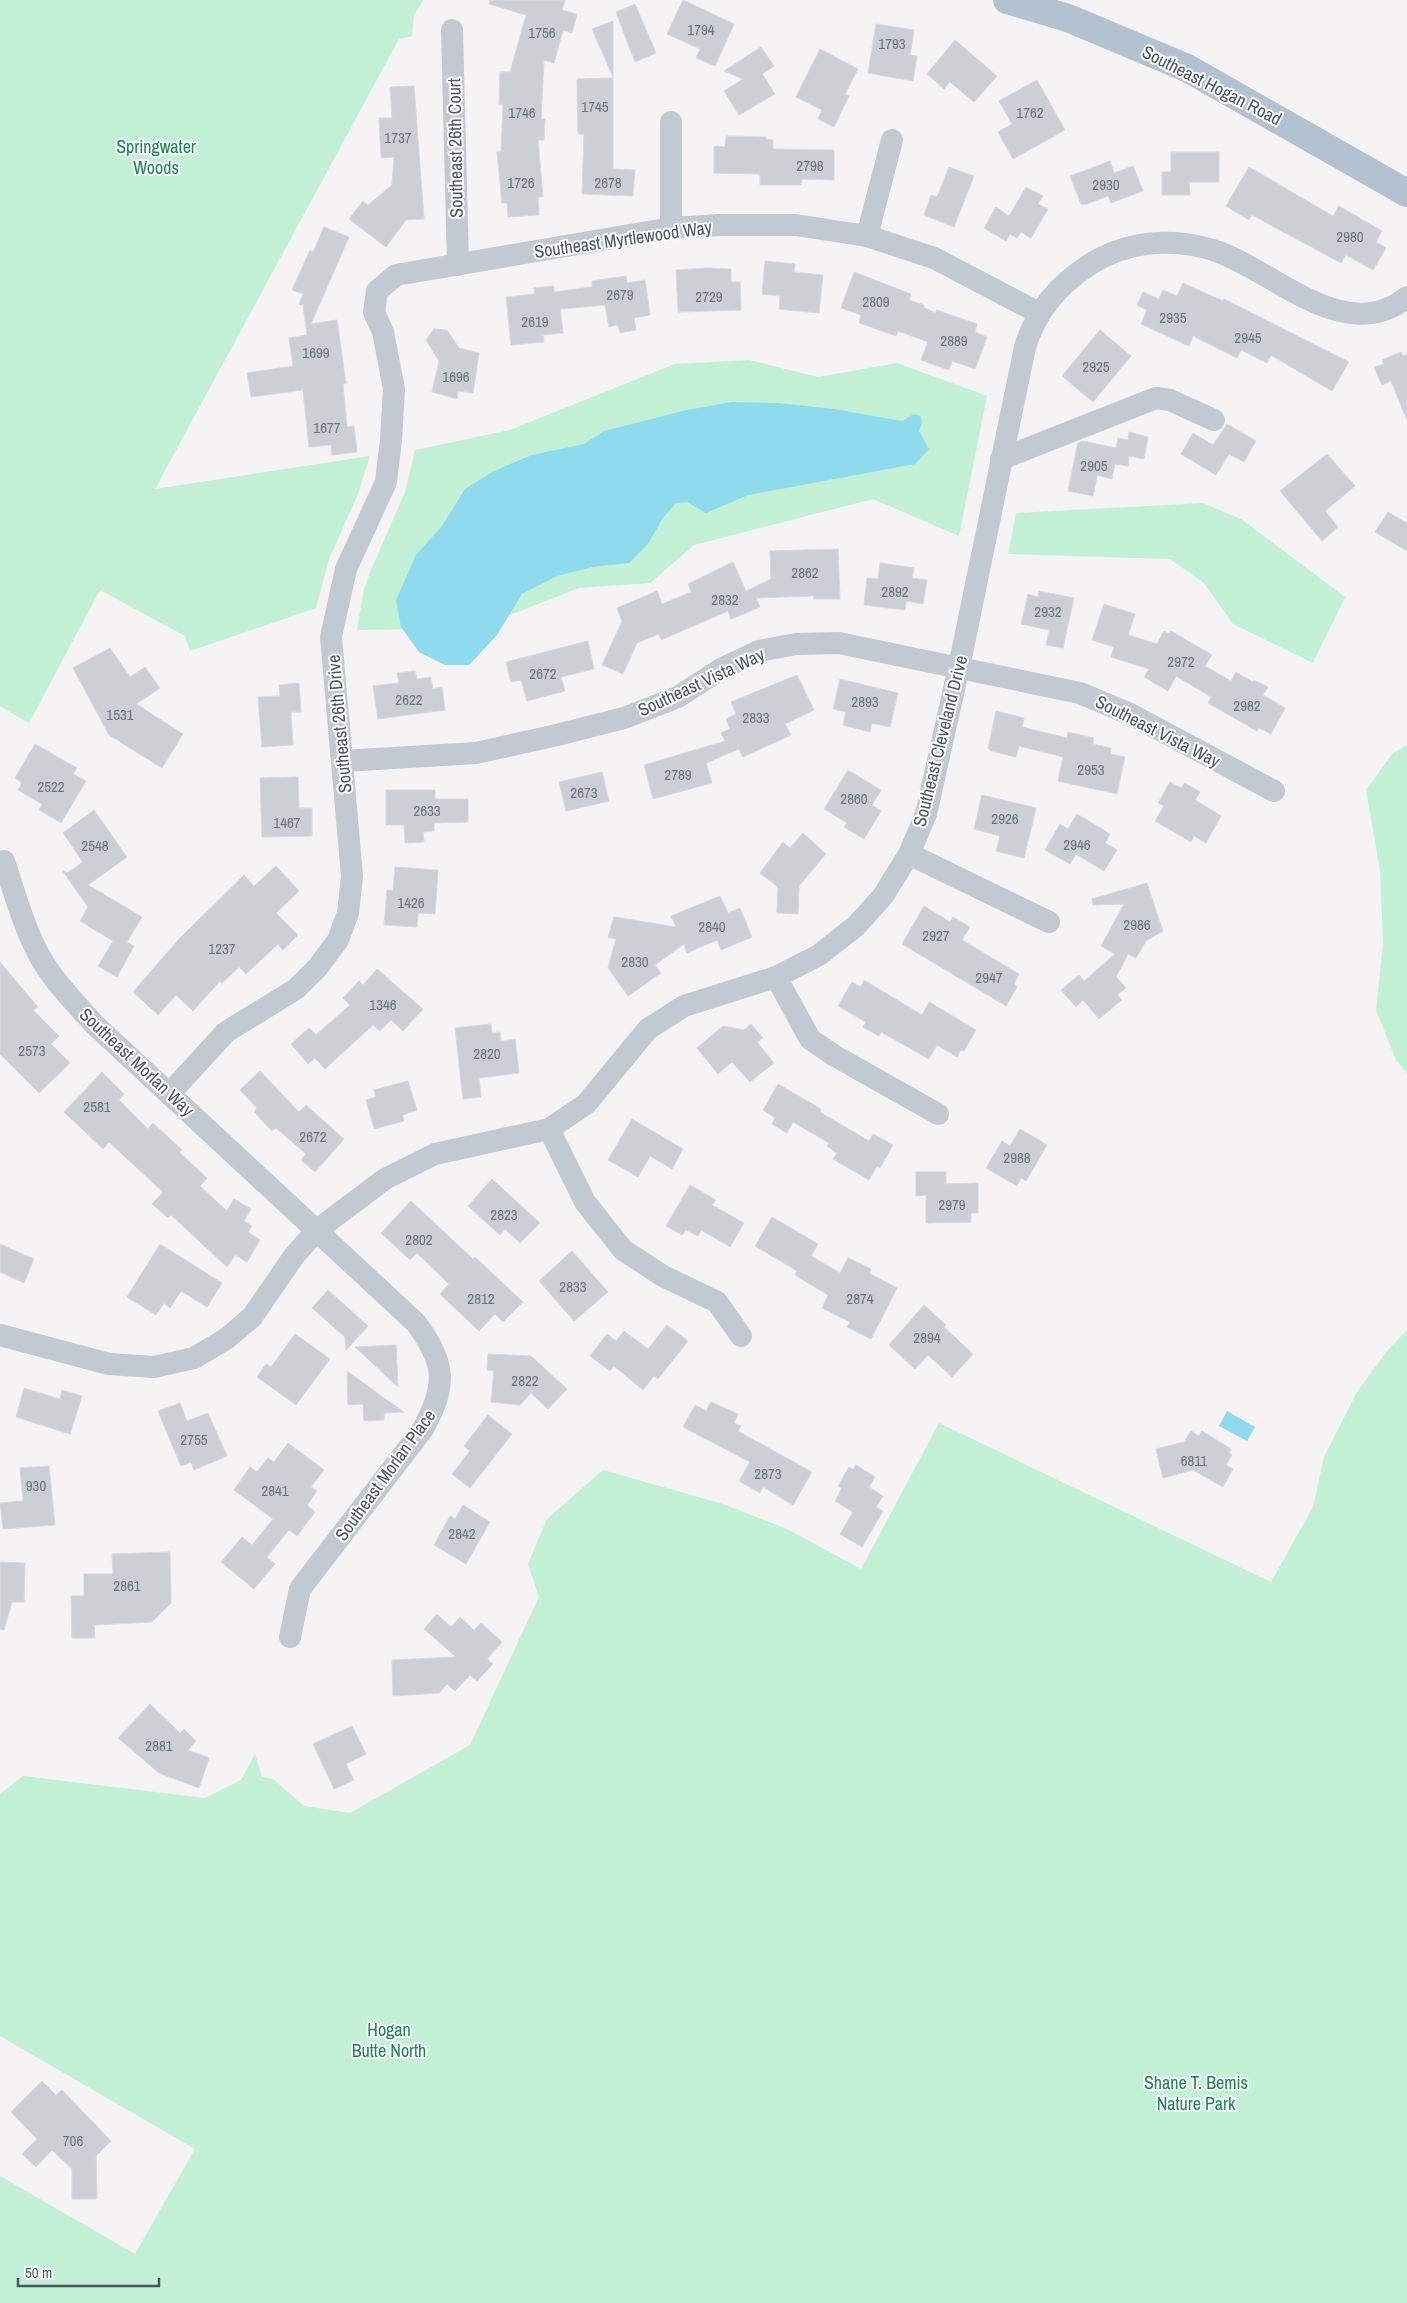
<svg xmlns="http://www.w3.org/2000/svg" width="1407" height="2303" font-family="'Archivo Narrow',sans-serif">
  <rect width="100%" height="100%" fill="#f5f3f3"/>
  <g fill="#c3f1d5">
    <polygon points="0,0 423,0 414,15 412,36 399,39 155,489 370,456 358,494 329,559 316,608 190,651 185,636 100,590 29,723 0,706"/>
    <polygon points="749,360 818,377 897,363 987,396 959,536 873,499 694,545 650,583 579,588 477,628 357,630 364,589 371,570 405,492 415,450 510,430 675,364"/>
    <polygon points="1203,503 1241,519 1345,597 1313,663 1233,624 1204,583 1170,559 1008,554 1016,513"/>
    <polygon points="1407,745 1407,1073 1396,1060 1376,1010 1383,943 1380,870 1366,790 1393,753"/>
    <polygon points="1407,1330 1407,2303 0,2303 0,2176 135,2254 195,2149 0,2036 0,1794 23,1776 205,1798 241,1780 255,1754 262,1777 273,1779 304,1806 350,1813 470,1745 539,1597 528,1564 547,1519 603,1470 723,1504 787,1529 861,1569 939,1423 1271,1582 1313,1507 1324,1457 1357,1392 1388,1350"/>
  </g>
  <g fill="#90daee">
    <polygon points="732,402 778,403 834,409 902,421 914,414 921,416 922,422 919,431 929,449 915,464 748,495 706,513 687,502 676,503 663,518 648,544 629,563 592,567 557,576 522,594 497,635 469,665 445,665 419,652 401,627 396,600 416,555 442,526 465,489 494,471 532,455 584,444 604,431 687,410"/>
    <polygon points="1227,1411 1255,1427 1247,1441 1219,1426"/>
  </g>
  <g fill="#cdcfd5" stroke="#d7d9de">
    <polygon points="490,0 565,0 562,10 577,14 572,33 563,30 554,63 544,60 541,119 545,119 544,140 538,140 543,197 538,197 539,215 508,217 507,203 502,203 497,152 501,152 503,104 499,104 500,72 510,72 526,15 489,4"/>
    <polygon points="683,0 734,24 715,66 696,58 700,49 667,34"/>
    <polygon points="635,4 656,53 635,62 616,12"/>
    <polygon points="613,21 613,77 592,29"/>
    <polygon points="876,24 914,30 910,55 917,56 913,81 868,73"/>
    <polygon points="955,40 997,76 974,102 950,82 944,89 927,74"/>
    <polygon points="761,47 774,66 762,74 775,94 739,115 724,91 743,79 724,71"/>
    <polygon points="820,49 858,69 845,94 849,96 834,127 818,119 822,110 796,97"/>
    <polygon points="613,78 613,169 635,170 633,196 582,194 584,134 578,134 577,79"/>
    <polygon points="1037,80 1065,130 1013,159 998,132 1012,124 999,101"/>
    <polygon points="414,86 424,219 406,220 386,247 349,219 363,201 368,205 392,185 394,157 381,158 379,118 392,118 390,87"/>
    <polygon points="726,136 766,137 766,139 773,140 773,149 834,150 834,180 802,179 801,185 760,185 760,174 714,173 714,146 725,147"/>
    <polygon points="1171,152 1219,152 1219,182 1189,182 1190,195 1162,195 1162,172 1171,172"/>
    <polygon points="1110,161 1114,173 1133,166 1143,191 1111,203 1108,196 1087,204 1081,204 1070,176"/>
    <polygon points="949,167 974,176 954,227 924,215 931,195 937,197"/>
    <polygon points="1249,167 1333,216 1339,206 1382,231 1376,242 1386,248 1373,270 1346,255 1341,263 1252,215 1249,220 1226,206"/>
    <polygon points="1026,187 1043,196 1038,204 1048,209 1031,238 1021,232 1017,238 1010,234 1006,241 984,228 996,207 1009,216"/>
    <polygon points="324,227 349,237 311,324 337,320 346,383 343,384 347,427 354,426 357,452 332,455 331,445 309,447 303,390 251,397 247,373 293,366 289,338 307,335 303,305 299,304 303,294 292,290 310,250 313,252"/>
    <polygon points="765,261 795,264 794,272 823,275 819,313 779,309 780,296 762,294"/>
    <polygon points="707,268 731,269 731,282 740,282 741,310 678,312 676,270"/>
    <polygon points="854,272 911,294 909,300 924,305 923,307 935,313 937,310 977,324 975,332 987,337 975,369 952,361 949,370 921,360 928,342 898,331 896,336 859,323 861,315 841,308"/>
    <polygon points="626,276 627,283 645,280 650,315 634,318 636,330 620,333 618,325 609,327 605,305 560,309 563,333 543,335 544,342 511,345 506,297 535,294 534,288 554,286 554,292 592,287 592,281"/>
    <polygon points="1183,283 1223,301 1224,299 1349,362 1332,391 1271,355 1267,363 1241,350 1237,358 1193,336 1189,346 1141,324 1147,310 1137,305 1143,292 1159,299 1163,290 1177,296"/>
    <polygon points="434,329 447,330 459,348 479,353 473,393 458,391 457,399 432,392 439,361 426,340"/>
    <polygon points="1100,330 1131,356 1093,402 1062,376"/>
    <polygon points="1401,352 1403,356 1407,354 1407,420 1391,381 1382,385 1374,367 1384,364 1382,360"/>
    <polygon points="1227,424 1256,441 1244,462 1229,454 1216,475 1181,454 1193,433 1213,445"/>
    <polygon points="1129,432 1148,437 1144,459 1129,456 1128,466 1115,464 1112,479 1097,475 1093,496 1068,491 1078,443 1083,441 1116,448 1118,438 1128,440"/>
    <polygon points="1327,454 1355,486 1325,511 1338,527 1322,541 1280,491"/>
    <polygon points="1388,512 1407,523 1407,551 1375,532"/>
    <polygon points="838,549 840,599 813,599 814,596 756,598 760,607 731,619 728,611 661,640 659,634 637,643 623,674 602,665 622,621 617,608 657,591 662,604 691,592 688,584 733,562 746,591 771,579 770,551"/>
    <polygon points="880,563 914,568 912,578 927,580 923,604 906,601 905,610 864,605 867,578 878,579"/>
    <polygon points="1039,591 1074,598 1063,648 1046,645 1049,630 1021,624 1028,594 1038,597"/>
    <polygon points="1104,604 1135,614 1128,635 1157,644 1164,631 1169,634 1171,631 1212,655 1205,666 1231,681 1236,672 1253,682 1254,680 1268,687 1263,695 1285,708 1271,734 1259,728 1257,731 1208,703 1211,697 1176,676 1168,691 1144,677 1149,669 1111,657 1114,647 1092,640"/>
    <polygon points="588,641 594,669 561,677 565,691 527,701 521,680 511,682 506,662"/>
    <polygon points="110,648 130,677 145,667 160,688 136,704 183,734 162,768 109,735 73,668"/>
    <polygon points="415,671 417,679 431,677 433,689 442,687 445,710 378,719 373,686 399,683 397,673"/>
    <polygon points="797,675 814,710 785,724 791,735 743,757 739,749 706,763 712,783 653,799 644,765 725,741 721,733 730,729 726,719 736,714 731,702"/>
    <polygon points="840,679 898,693 890,727 872,723 870,732 843,725 846,712 833,709"/>
    <polygon points="299,683 301,712 291,712 293,745 262,747 258,697 280,696 279,685"/>
    <polygon points="996,711 1024,718 1022,727 1067,738 1068,732 1094,738 1093,744 1111,748 1110,754 1125,757 1117,794 1058,781 1063,757 1019,746 1016,757 991,751 988,748"/>
    <polygon points="35,744 77,768 73,774 86,781 61,823 39,810 42,804 18,790 22,783 15,778"/>
    <polygon points="848,770 881,790 872,805 881,811 864,839 844,827 847,823 824,809"/>
    <polygon points="602,772 609,801 566,811 559,782"/>
    <polygon points="298,777 299,808 312,808 312,836 262,837 260,778"/>
    <polygon points="1170,782 1181,788 1185,783 1200,792 1195,800 1221,816 1206,843 1194,836 1191,842 1155,821 1164,806 1158,803"/>
    <polygon points="386,790 435,790 435,799 468,799 468,822 434,823 434,831 423,832 424,842 405,843 404,825 386,825"/>
    <polygon points="982,795 1036,808 1024,858 996,851 1000,836 974,829"/>
    <polygon points="94,810 127,857 88,885 142,917 127,942 134,946 117,977 98,966 113,941 80,921 88,907 62,870 67,873 83,862 63,833"/>
    <polygon points="1077,814 1110,834 1105,843 1117,850 1104,871 1076,854 1070,864 1045,850 1060,824 1068,829"/>
    <polygon points="803,833 826,854 799,886 798,914 777,913 778,887 760,873 783,842 790,848"/>
    <polygon points="276,866 299,891 276,913 298,935 283,950 278,944 246,974 239,967 222,983 220,981 193,1011 176,995 158,1015 133,992 179,939 244,875 254,886"/>
    <polygon points="395,867 438,870 435,914 418,913 417,927 384,925 387,890 393,891"/>
    <polygon points="1147,883 1163,931 1146,941 1136,958 1128,954 1116,977 1126,988 1117,995 1122,1000 1099,1019 1083,1000 1076,1007 1061,990 1079,975 1084,981 1115,954 1101,946 1124,904 1093,905 1092,899"/>
    <polygon points="720,896 728,913 740,908 752,937 721,950 717,940 687,953 684,944 655,965 661,973 628,996 608,968 616,939 608,937 614,917 676,927 671,916"/>
    <polygon points="924,906 950,922 953,917 970,927 962,940 1019,974 1014,984 1017,987 1006,1006 902,944"/>
    <polygon points="0,962 38,1007 33,1010 59,1036 51,1044 70,1063 39,1093 0,1054"/>
    <polygon points="377,969 423,1009 403,1031 391,1020 380,1031 373,1025 325,1069 315,1058 308,1064 291,1044 309,1028 316,1035 350,1005 343,998 359,981 363,985"/>
    <polygon points="864,980 922,1015 929,1002 976,1030 964,1051 961,1050 957,1057 937,1045 929,1059 881,1032 879,1036 863,1027 866,1022 838,1006 852,982 861,987"/>
    <polygon points="491,1024 492,1033 500,1032 501,1041 515,1039 519,1073 479,1078 481,1097 463,1099 455,1028"/>
    <polygon points="751,1024 763,1038 757,1042 774,1063 750,1082 732,1062 718,1074 697,1048 723,1026 744,1030"/>
    <polygon points="260,1071 299,1112 306,1105 344,1139 315,1172 301,1160 306,1154 276,1128 272,1131 254,1112 257,1108 240,1090"/>
    <polygon points="102,1072 124,1094 119,1100 148,1129 153,1123 182,1150 179,1152 207,1178 200,1186 227,1211 234,1199 251,1209 244,1221 252,1226 248,1232 260,1240 247,1262 235,1255 227,1267 171,1215 168,1218 152,1204 163,1192 109,1142 103,1149 64,1112"/>
    <polygon points="408,1081 417,1110 403,1115 404,1121 374,1129 366,1100 376,1097 374,1090"/>
    <polygon points="778,1084 821,1109 820,1112 869,1141 873,1134 893,1145 880,1168 877,1166 869,1180 833,1159 837,1153 827,1146 829,1143 793,1122 787,1133 772,1124 775,1118 763,1110"/>
    <polygon points="632,1119 683,1149 672,1169 650,1156 638,1177 608,1160"/>
    <polygon points="1020,1129 1047,1145 1026,1181 1021,1178 1017,1186 986,1168 1002,1141 1010,1146"/>
    <polygon points="916,1172 946,1172 946,1184 978,1183 978,1213 971,1213 971,1222 926,1223 926,1195 916,1196"/>
    <polygon points="492,1179 540,1223 520,1243 505,1229 500,1235 468,1206"/>
    <polygon points="690,1185 716,1200 712,1205 744,1223 730,1247 701,1230 698,1236 686,1230 682,1235 666,1226"/>
    <polygon points="411,1201 473,1259 475,1257 523,1302 503,1322 495,1314 479,1331 440,1294 449,1284 417,1253 410,1260 381,1233"/>
    <polygon points="772,1217 818,1244 811,1256 840,1273 848,1258 871,1269 869,1273 897,1288 871,1339 847,1327 850,1322 822,1308 828,1295 795,1275 797,1271 755,1246"/>
    <polygon points="0,1244 34,1259 24,1283 0,1272"/>
    <polygon points="160,1244 222,1283 207,1307 181,1291 170,1308 164,1303 156,1315 127,1297"/>
    <polygon points="572,1251 608,1292 574,1321 539,1281"/>
    <polygon points="328,1290 368,1326 346,1350 345,1337 312,1308"/>
    <polygon points="924,1305 946,1325 944,1327 973,1354 952,1377 928,1355 915,1369 889,1345"/>
    <polygon points="667,1325 688,1341 658,1379 654,1376 643,1390 614,1366 610,1371 590,1356 607,1334 616,1341 624,1331 648,1349"/>
    <polygon points="295,1334 330,1359 296,1405 257,1377 266,1364 271,1367"/>
    <polygon points="396,1345 398,1387 355,1347"/>
    <polygon points="488,1354 531,1356 567,1389 548,1409 531,1393 520,1405 491,1402 494,1371 487,1370"/>
    <polygon points="347,1371 380,1395 404,1412 384,1413 384,1420 364,1421 363,1404 348,1405"/>
    <polygon points="24,1388 60,1399 62,1390 82,1396 70,1434 16,1417"/>
    <polygon points="711,1402 738,1414 734,1423 741,1426 738,1431 812,1472 793,1505 763,1487 760,1493 739,1481 750,1462 683,1427 695,1405 706,1411"/>
    <polygon points="180,1403 187,1421 208,1413 227,1456 194,1470 191,1462 181,1466 158,1411"/>
    <polygon points="488,1415 512,1434 470,1488 452,1474 470,1451 464,1446"/>
    <polygon points="1191,1431 1199,1436 1202,1431 1231,1449 1229,1453 1232,1455 1226,1465 1233,1469 1223,1487 1193,1470 1163,1478 1156,1449 1184,1442"/>
    <polygon points="288,1443 324,1470 311,1487 317,1491 307,1505 315,1512 297,1536 289,1530 267,1557 275,1564 254,1589 221,1562 242,1537 252,1545 273,1519 234,1490 250,1467 257,1472 268,1458 274,1462"/>
    <polygon points="856,1465 875,1477 869,1487 883,1496 876,1507 883,1511 862,1547 840,1534 853,1512 835,1501 842,1488 838,1486 849,1467 853,1470"/>
    <polygon points="49,1466 55,1525 3,1529 0,1503 23,1501 20,1468"/>
    <polygon points="463,1505 490,1522 466,1564 434,1545 450,1516 455,1519"/>
    <polygon points="170,1552 171,1603 152,1622 94,1625 95,1638 72,1638 71,1596 84,1596 84,1574 113,1574 112,1554"/>
    <polygon points="0,1562 25,1563 24,1602 12,1602 4,1630 0,1629"/>
    <polygon points="437,1614 451,1627 460,1617 474,1630 481,1623 502,1642 487,1659 493,1664 477,1681 470,1675 455,1691 447,1684 439,1693 393,1696 392,1660 456,1657 424,1629"/>
    <polygon points="150,1704 180,1733 184,1729 196,1741 188,1750 209,1758 199,1788 159,1773 118,1738"/>
    <polygon points="352,1726 366,1754 346,1764 354,1780 334,1789 313,1744"/>
    <polygon points="42,2081 56,2095 62,2090 111,2141 96,2156 97,2199 72,2199 72,2169 52,2150 36,2167 22,2154 37,2139 11,2112"/>
  </g>
  <g fill="none" stroke-linecap="round" stroke-linejoin="round">
    <g stroke="#c1cad2" stroke-width="22">
      <polyline points="452,30 458,265"/>
      <polyline points="671,122 671,228"/>
      <polyline points="867,236 892,140"/>
      <polyline points="1001,459 1156,398 1170,400 1214,420"/>
      <polyline points="343,761 476,753 557,735 624,718 678,697 721,669 759,651 796,644 839,643 1080,693 1130,714 1274,791"/>
      <polyline points="909,854 1049,922"/>
      <path d="M 4,861 C 14,892 26,934 43,962 C 57,985 77,1005 95,1025 L 416,1323 C 446,1364 447,1385 423,1429 L 300,1589 L 290,1637"/>
      <polyline points="776,977 810,1039 835,1056 938,1114"/>
      <polyline points="170,1093 226,1032 296,989 318,967 338,940 348,913 352,876 331,637 346,569 386,482 391,440 394,389 383,332 374,312 377,291 396,275 671,228 720,225 796,225 867,236 934,258 1039,313"/>
      <polyline points="549,1129 585,1202 623,1250 663,1276 717,1302 741,1336"/>
      <path d="M 0,1335 L 109,1364 L 154,1367 L 194,1358 L 226,1339 L 252,1317 L 294,1256 L 317,1230 L 385,1179 L 435,1154 L 549,1129 L 586,1104 L 648,1029 L 684,1006 L 776,977 L 819,955 L 856,926 L 883,896 L 909,854 L 926,814 L 959,667 L 1025,347 C 1036,311 1058,285 1089,265 C 1126,241 1171,237 1213,250 C 1271,268 1345,348 1407,297"/>
    </g>
    <polyline stroke="#b3c2d1" stroke-width="28" points="1007,0 1068,18 1187,68 1407,193"/>
  </g>
  <g text-anchor="middle" dominant-baseline="central" stroke-width="4" stroke-linejoin="round" paint-order="stroke">
    <g font-size="15" fill="#6b747e">
      <text x="701" y="29">1794</text>
      <text x="542" y="32">1756</text>
      <text x="892" y="43">1793</text>
      <text x="595" y="106">1745</text>
      <text x="522" y="112">1746</text>
      <text x="1030" y="112">1762</text>
      <text x="398" y="137">1737</text>
      <text x="810" y="165">2798</text>
      <text x="521" y="182">1726</text>
      <text x="608" y="182">2678</text>
      <text x="1106" y="184">2930</text>
      <text x="1350" y="236">2980</text>
      <text x="620" y="294">2679</text>
      <text x="709" y="296">2729</text>
      <text x="876" y="301">2809</text>
      <text x="1173" y="317">2935</text>
      <text x="535" y="321">2619</text>
      <text x="1248" y="337">2945</text>
      <text x="954" y="340">2889</text>
      <text x="316" y="352">1699</text>
      <text x="1096" y="366">2925</text>
      <text x="456" y="376">1696</text>
      <text x="327" y="427">1677</text>
      <text x="1094" y="465">2905</text>
      <text x="805" y="572">2862</text>
      <text x="895" y="591">2892</text>
      <text x="725" y="599">2832</text>
      <text x="1048" y="611">2932</text>
      <text x="1181" y="661">2972</text>
      <text x="543" y="673">2672</text>
      <text x="409" y="699">2622</text>
      <text x="865" y="701">2893</text>
      <text x="1247" y="705">2982</text>
      <text x="120" y="714">1531</text>
      <text x="756" y="717">2833</text>
      <text x="1091" y="769">2953</text>
      <text x="678" y="774">2789</text>
      <text x="51" y="786">2522</text>
      <text x="584" y="792">2673</text>
      <text x="854" y="798">2860</text>
      <text x="427" y="810">2633</text>
      <text x="1005" y="818">2926</text>
      <text x="287" y="822">1467</text>
      <text x="1077" y="844">2946</text>
      <text x="95" y="845">2548</text>
      <text x="411" y="902">1426</text>
      <text x="1137" y="924">2986</text>
      <text x="712" y="926">2840</text>
      <text x="936" y="935">2927</text>
      <text x="222" y="948">1237</text>
      <text x="635" y="961">2830</text>
      <text x="989" y="977">2947</text>
      <text x="383" y="1004">1346</text>
      <text x="32" y="1050">2573</text>
      <text x="487" y="1053">2820</text>
      <text x="97" y="1106">2581</text>
      <text x="313" y="1136">2672</text>
      <text x="1017" y="1157">2988</text>
      <text x="952" y="1204">2979</text>
      <text x="504" y="1214">2823</text>
      <text x="419" y="1239">2802</text>
      <text x="573" y="1286">2833</text>
      <text x="481" y="1298">2812</text>
      <text x="860" y="1298">2874</text>
      <text x="927" y="1337">2894</text>
      <text x="525" y="1380">2822</text>
      <text x="194" y="1439">2755</text>
      <text x="1194" y="1460">6811</text>
      <text x="768" y="1473">2873</text>
      <text x="36" y="1485">930</text>
      <text x="275" y="1490">2841</text>
      <text x="462" y="1533">2842</text>
      <text x="127" y="1585">2861</text>
      <text x="159" y="1745">2881</text>
      <text x="73" y="2140">706</text>
    </g>
    <g font-size="18" fill="#4a5661" stroke="#fff">
      <text transform="translate(1212 85) rotate(27)">Southeast Hogan Road</text>
      <text transform="translate(455 148) rotate(-91)">Southeast 26th Court</text>
      <text transform="translate(623 239) rotate(-8)">Southeast Myrtlewood Way</text>
      <text transform="translate(701 682) rotate(-25)">Southeast Vista Way</text>
      <text transform="translate(339 724) rotate(-95)">Southeast 26th Drive</text>
      <text transform="translate(1158 731) rotate(27)">Southeast Vista Way</text>
      <text transform="translate(940 741) rotate(-76)">Southeast Cleveland Drive</text>
      <text transform="translate(137 1062) rotate(43)">Southeast Morlan Way</text>
      <text transform="translate(385 1475) rotate(-54)">Southeast Morlan Place</text>
    </g>
    <g font-size="18" fill="#17864f" stroke="#fff">
      <text x="156" y="146">Springwater<tspan x="156" dy="21">Woods</tspan></text>
      <text x="389" y="2029">Hogan<tspan x="389" dy="21">Butte North</tspan></text>
      <text x="1196" y="2082">Shane T. Bemis<tspan x="1196" dy="21">Nature Park</tspan></text>
    </g>
  </g>
  <path d="M18 2278v8h141v-8" fill="none" stroke="#4a5661" stroke-width="2.5"/>
  <text x="25" y="2278" font-size="15" fill="#4a5661" stroke="#ffffff" stroke-width="4" paint-order="stroke">50 m</text>
</svg>
